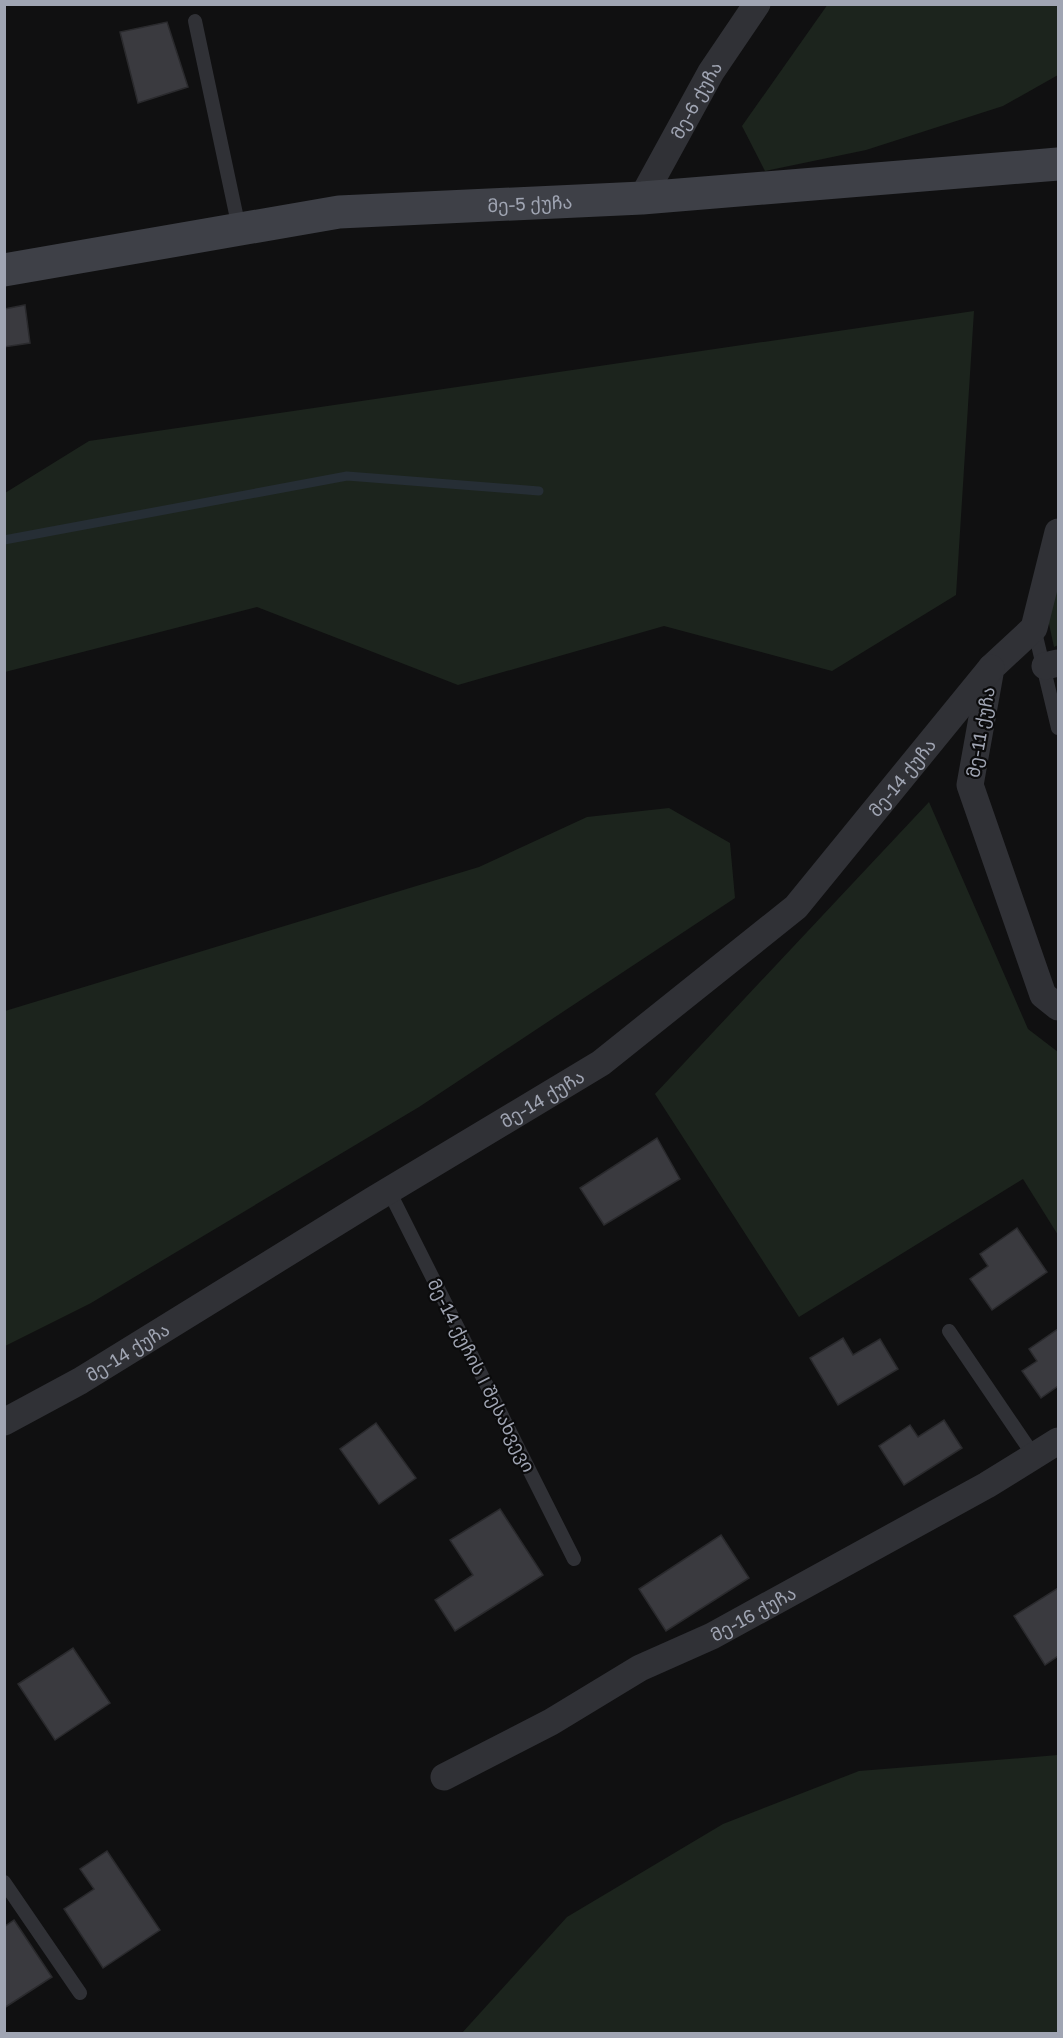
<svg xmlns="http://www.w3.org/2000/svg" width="1063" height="2038" font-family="'Golos Text','Noto Sans Georgian',sans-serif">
  <rect width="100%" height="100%" fill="#101011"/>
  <g fill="#1c241d">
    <polygon points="828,4 1058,5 1058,75 1003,106 866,150 765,171 742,126"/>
    <polygon points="974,311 956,595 832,671 664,626 458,685 257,607 5,672 5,493 89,441"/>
    <polygon points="1058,580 1058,645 1054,647 1046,610"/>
    <polygon points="929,802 1028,1029 1058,1052 1058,1235 1023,1179 799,1317 655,1094"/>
    <polygon points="669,808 730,843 735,898 419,1107 91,1303 5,1346 5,1011 479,867 587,817"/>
    <polygon points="1058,1755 1058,2033 462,2033 567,1917 723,1824 859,1771"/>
  </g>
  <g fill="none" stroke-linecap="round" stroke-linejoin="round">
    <polyline stroke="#262e35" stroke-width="9" points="4,540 347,476 539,491"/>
  </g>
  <g fill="#3a3a3f" stroke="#2a2a2d" stroke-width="1.5">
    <polygon points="167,22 188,87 138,103 120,32"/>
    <polygon points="25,305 30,343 4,347 4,309"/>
    <polygon points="657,1138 680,1179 604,1225 580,1188"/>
    <polygon points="1017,1228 1047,1272 992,1310 970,1279 988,1266 980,1254"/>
    <polygon points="1058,1329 1058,1386 1041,1398 1022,1371 1037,1361 1029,1349"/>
    <polygon points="843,1338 853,1355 880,1339 898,1369 838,1405 810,1358"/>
    <polygon points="944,1420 962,1448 904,1485 879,1446 910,1425 918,1437"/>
    <polygon points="376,1423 416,1478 379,1504 340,1449"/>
    <polygon points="500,1509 543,1575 455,1631 435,1600 473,1575 450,1540"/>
    <polygon points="721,1535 749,1578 666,1631 639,1589"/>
    <polygon points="1058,1588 1058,1656 1045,1665 1014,1616"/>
    <polygon points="73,1648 110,1703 55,1740 18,1684"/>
    <polygon points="107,1851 160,1930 103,1968 64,1909 94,1889 80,1869"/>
    <polygon points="14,1920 52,1977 4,2008 4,1927"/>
  </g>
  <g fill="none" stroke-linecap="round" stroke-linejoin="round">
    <g stroke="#303136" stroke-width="14">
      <polyline points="195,21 239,228"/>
      <polyline points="1034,628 1058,728"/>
      <polyline points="389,1191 574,1559"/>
      <polyline points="949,1331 1034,1456"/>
      <polyline points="4,1882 80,1993"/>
    </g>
    <g stroke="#303136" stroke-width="27">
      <path id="s1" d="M 642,198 L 711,72 L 757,4"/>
      <polyline points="1058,532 1034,628 991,668 970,785 1043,995 1058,1007"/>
      <polyline points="1045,666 1058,663"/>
      <path id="s2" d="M 4,1422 L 80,1381 L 373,1200 L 601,1063 L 796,907 L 991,668"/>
      <path id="s3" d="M 444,1777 L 551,1722 L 640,1668 L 712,1636 L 987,1485 L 1058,1441"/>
    </g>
    <path stroke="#3e4047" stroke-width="33" id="s4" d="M 4,270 L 339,212 L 642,198 L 1058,164"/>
  </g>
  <g text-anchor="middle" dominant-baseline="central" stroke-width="4.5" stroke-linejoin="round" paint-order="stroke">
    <g font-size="18" fill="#a0a5b3" stroke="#0b0b0c">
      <text stroke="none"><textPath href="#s1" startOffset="112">მე-6 ქუჩა</textPath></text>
      <text stroke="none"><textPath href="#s4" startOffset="531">მე-5 ქუჩა</textPath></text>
      <text transform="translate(980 732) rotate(-80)">მე-11 ქუჩა</text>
      <text stroke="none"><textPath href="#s2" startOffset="1114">მე-14 ქუჩა</textPath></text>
      <text stroke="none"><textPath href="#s2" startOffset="628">მე-14 ქუჩა</textPath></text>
      <text stroke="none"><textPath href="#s2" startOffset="142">მე-14 ქუჩა</textPath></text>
      <text transform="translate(482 1375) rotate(63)">მე-14 ქუჩის I შესახვევი</text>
      <text stroke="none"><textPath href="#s3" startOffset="350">მე-16 ქუჩა</textPath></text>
    </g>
  </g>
  <rect width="1063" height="2038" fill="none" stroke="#a0a5b3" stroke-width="12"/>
</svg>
